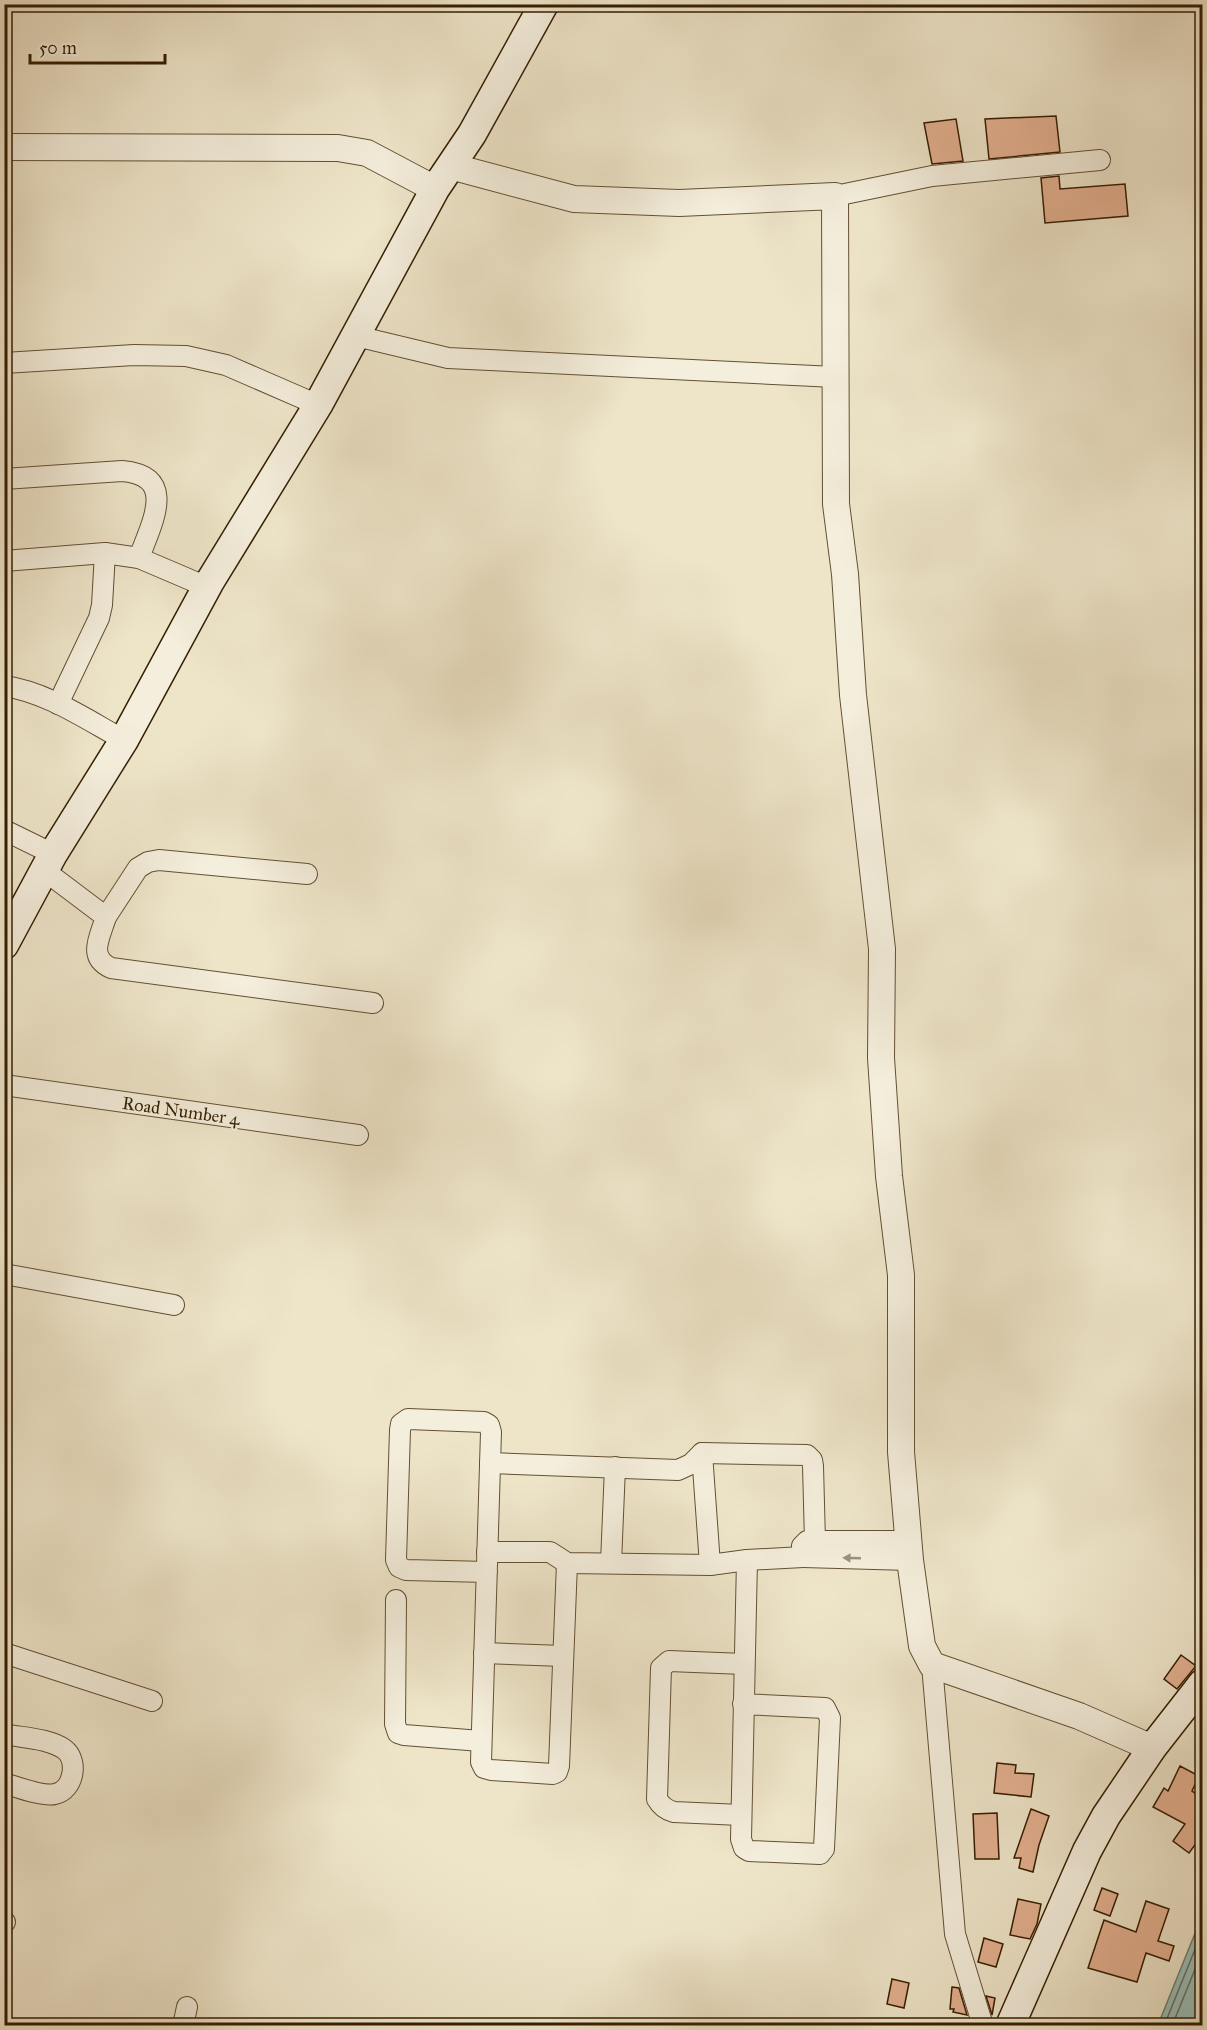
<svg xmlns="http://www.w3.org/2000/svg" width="1207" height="2030" font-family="'IM FELL Great Primer',serif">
  <rect width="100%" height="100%" fill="#eee5c9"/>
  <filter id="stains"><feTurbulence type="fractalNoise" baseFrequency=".00333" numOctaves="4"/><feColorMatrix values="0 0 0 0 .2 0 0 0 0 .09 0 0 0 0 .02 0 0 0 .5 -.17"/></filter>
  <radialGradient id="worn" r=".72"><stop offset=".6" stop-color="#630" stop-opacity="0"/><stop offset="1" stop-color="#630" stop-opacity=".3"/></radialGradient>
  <polygon fill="#9abfba" stroke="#727f70" stroke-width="1.5" points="1202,1916 1202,2025 1158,2025"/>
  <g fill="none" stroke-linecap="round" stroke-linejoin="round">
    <g stroke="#686e5e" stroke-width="1.5">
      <polyline points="1164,2026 1202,1932"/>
      <polyline points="1172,2026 1202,1952"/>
    </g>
  </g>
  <g fill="#e3b090" stroke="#351e02" stroke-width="1.5">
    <polygon points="1056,116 1060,152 989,159 985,119"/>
    <polygon points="956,119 963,161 932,164 924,123"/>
    <polygon points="1059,176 1060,189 1125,184 1128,216 1045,223 1041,178"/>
    <polygon points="1181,1655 1196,1666 1177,1689 1164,1679"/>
    <polygon points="997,1763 1016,1765 1015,1773 1034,1774 1031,1797 994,1793"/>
    <polygon points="1180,1766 1199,1776 1192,1791 1203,1799 1203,1834 1189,1853 1173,1841 1185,1824 1153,1807 1164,1788 1168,1791"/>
    <polygon points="1031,1809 1049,1816 1039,1845 1033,1872 1019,1868 1021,1858 1014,1858"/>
    <polygon points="997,1813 999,1859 975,1859 973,1814"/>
    <polygon points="1102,1888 1118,1894 1110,1916 1094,1910"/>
    <polygon points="1018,1899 1041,1904 1037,1924 1030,1939 1010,1935"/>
    <polygon points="1146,1901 1169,1909 1158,1941 1174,1946 1169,1961 1146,1953 1137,1982 1088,1968 1104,1920 1136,1932"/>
    <polygon points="984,1938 1003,1944 996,1967 978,1962"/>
    <polygon points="892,1979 909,1983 904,2008 887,2004"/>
    <polygon points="952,1987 959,1988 967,2015 953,2012 954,2009 950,2009"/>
    <polygon points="986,1996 995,1998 992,2015"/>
  </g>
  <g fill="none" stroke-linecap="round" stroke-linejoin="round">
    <defs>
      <g id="minor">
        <polyline points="835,196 932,176 1100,160"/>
        <polyline points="356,336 448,358 835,377"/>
        <polyline points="4,363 134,355 186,356 226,365 318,405"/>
        <path d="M 4,479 L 122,471 C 179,476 151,524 139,558"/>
        <polyline points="4,561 105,553 139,558 207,587"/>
        <path d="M 4,686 C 47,692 87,720 124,740"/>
        <polyline points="58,704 99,618 102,605 105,553"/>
        <polyline points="4,830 53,854"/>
        <path d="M 45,871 L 106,917 C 100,937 87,957 111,968 L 373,1003"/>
        <polyline points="106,917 138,868 148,862 159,860 307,874"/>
        <polyline points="4,1085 358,1135"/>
        <polyline points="4,1274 174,1305"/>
        <polyline points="702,1453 710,1565"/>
        <polyline points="490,1463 678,1470 691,1464 702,1453 807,1455 812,1460 813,1466 815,1541"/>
        <polyline points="909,1541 807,1541 802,1546 803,1557 910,1560"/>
        <polyline points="487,1552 550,1552 567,1563 710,1565 747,1560 803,1557"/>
        <polyline points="611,1563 615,1467"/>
        <polyline points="487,1572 406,1570 399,1567 396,1560 400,1430 401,1424 408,1419 484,1422 489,1425 491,1432 481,1762 484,1768 491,1770 553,1774 557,1772 559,1766 567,1563"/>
        <polyline points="396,1600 395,1724 398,1733 404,1735 481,1741"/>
        <polyline points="4,1653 152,1701"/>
        <polyline points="484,1653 563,1656"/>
        <polyline points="932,1665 955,1934 983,2026"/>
        <polyline points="743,1704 825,1708 830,1718 824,1849 820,1854 749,1851 744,1848 741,1839 747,1560"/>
        <path d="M 4,1734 C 23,1738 48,1738 64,1749 C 79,1760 74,1790 55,1794 C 43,1797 17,1787 4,1783"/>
        <path d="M 741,1815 L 674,1812 C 666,1810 661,1806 657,1799 L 661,1668 L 669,1661 L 744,1664"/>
        <polyline points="4,1922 5,1922"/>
        <polyline points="183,2026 187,2007"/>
      </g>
      <g id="tertiary">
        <polyline points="4,147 338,148 367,153 435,189"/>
        <polyline points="450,166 574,199 679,203 835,196 836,504 845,574 853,695 882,949 881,1058 889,1176 901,1275 901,1452 910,1560 922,1646 932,1665 1079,1716 1152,1748"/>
      </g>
      <g id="secondary">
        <polyline points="4,945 53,854 124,740 209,583 318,405 435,189 472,134 544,4"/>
        <polyline points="1010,2026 1087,1851 1106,1816 1152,1748 1202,1684"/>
      </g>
    </defs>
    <use href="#minor" stroke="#635034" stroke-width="22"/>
    <use href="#tertiary" stroke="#635034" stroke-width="28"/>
    <use href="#secondary" stroke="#351e02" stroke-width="31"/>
    <use href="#minor" stroke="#f4eedc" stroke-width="20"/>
    <use href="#tertiary" stroke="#f4eedc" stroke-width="26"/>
    <use href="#secondary" stroke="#f4eedc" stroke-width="28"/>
  </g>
  <defs><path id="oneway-solid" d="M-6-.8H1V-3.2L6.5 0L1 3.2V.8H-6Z" transform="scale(1.5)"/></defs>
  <use fill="#9e907a" href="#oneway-solid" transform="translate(852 1558) rotate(-178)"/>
  <g text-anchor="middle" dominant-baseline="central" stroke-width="4.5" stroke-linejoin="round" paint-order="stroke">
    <g font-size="18" fill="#351e02" stroke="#f4eedc">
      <text transform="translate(181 1111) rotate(8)">Road Number 4</text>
    </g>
  </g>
  <rect width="1207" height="2030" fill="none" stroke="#eee5c9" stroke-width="24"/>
  <rect x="6" y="6" width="1195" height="2018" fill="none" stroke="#351e02" stroke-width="3"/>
  <rect x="12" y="12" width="1183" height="2006" fill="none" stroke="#351e02" stroke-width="1.5"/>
  <path d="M30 54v9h135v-9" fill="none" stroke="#351e02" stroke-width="3"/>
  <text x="39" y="54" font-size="18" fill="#351e02" stroke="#f4eedc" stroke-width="4.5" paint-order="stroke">50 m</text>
  <rect width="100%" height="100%" filter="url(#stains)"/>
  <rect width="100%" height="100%" fill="url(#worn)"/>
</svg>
